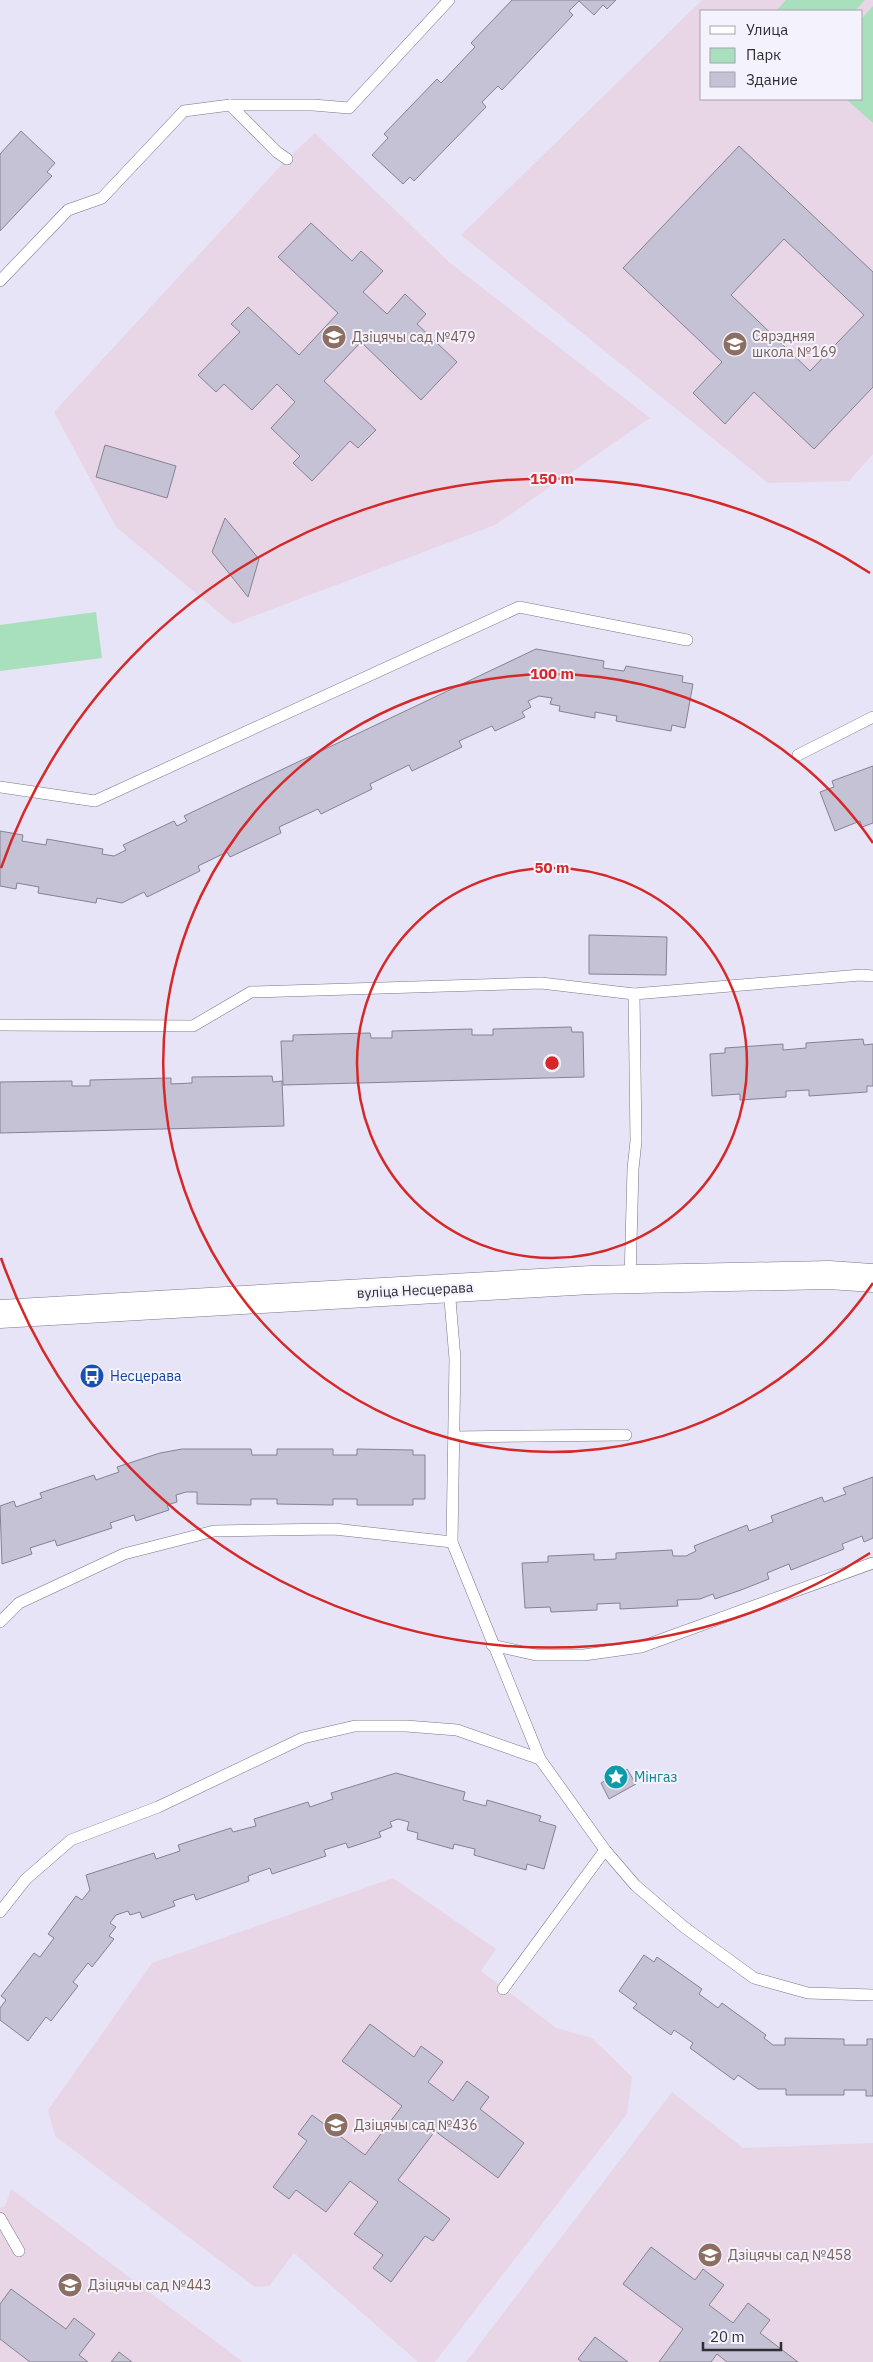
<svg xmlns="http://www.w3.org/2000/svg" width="873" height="2362" font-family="'IBM Plex Sans',sans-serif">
  <rect width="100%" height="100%" fill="#e6e4f6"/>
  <g fill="#e8d6e7" fill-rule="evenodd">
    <path d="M 702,0 L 873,0 L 873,454 L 849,481 L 768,483 L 461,235 ZM 702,11 L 862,11 L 862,99 L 702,99 Z"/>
    <polygon points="315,133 449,262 650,418 495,525 233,624 116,527 54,412 287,159"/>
    <polygon points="393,1878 496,1949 481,1971 556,2028 592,2038 632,2077 627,2114 435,2362 418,2362 294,2253 269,2286 255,2287 55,2136 48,2110 152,1963"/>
    <polygon points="672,2092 743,2148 873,2143 873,2362 466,2362"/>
    <polygon points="11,2189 243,2362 0,2362 0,2208 5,2206"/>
  </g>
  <g fill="#a8dfbd">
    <polygon points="786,0 865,0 855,11 776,11"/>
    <polygon points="873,6 873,123 846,99 862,99 862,18"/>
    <polygon points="96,612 102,658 0,671 0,625"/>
  </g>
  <g fill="#c4c2d4" stroke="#858293" fill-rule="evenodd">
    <polygon points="512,0 616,0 607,9 603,5 594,15 579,1 569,11 573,15 502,90 498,86 482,102 486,107 414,181 410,177 403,184 372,155 388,138 384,134 437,79 441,83 475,47 471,43"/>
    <polygon points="21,131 55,163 47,172 52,176 0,231 0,154"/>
    <path d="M 739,146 L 873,272 L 873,387 L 814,449 L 754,392 L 725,424 L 693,393 L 722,362 L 623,268 ZM 784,239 L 864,315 L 810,371 L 731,295 Z"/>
    <polygon points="311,223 352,261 361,251 383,271 363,292 387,314 405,294 426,314 417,324 457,362 421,400 361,342 324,381 376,430 358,448 350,441 312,481 293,463 300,456 271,428 295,402 277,384 252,410 224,384 216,392 198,375 240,332 231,324 248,307 299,355 338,313 278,257"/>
    <polygon points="105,445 176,466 167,498 96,477"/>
    <polygon points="225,518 259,559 248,597 212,552"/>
    <polygon points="536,649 604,661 603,668 624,671 626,666 683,676 682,682 693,684 685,728 672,725 671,731 616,721 617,716 595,712 595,718 559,711 560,706 550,704 552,698 539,696 528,701 531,707 522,712 525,717 495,731 492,726 459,741 462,747 412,771 409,765 370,784 372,789 321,814 318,809 279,827 281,833 230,857 227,852 198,866 200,871 147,897 144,892 122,903 97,898 96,903 38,893 39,887 17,883 16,889 0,886 0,831 23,835 22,841 46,845 47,839 103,849 102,854 114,856 126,850 123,845 174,821 177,826 187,821 184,816"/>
    <polygon points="873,766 873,823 862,827 860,821 835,831 820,792 834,787 832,781"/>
    <polygon points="589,935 667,937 666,975 589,974"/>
    <polygon points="571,1027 572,1032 583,1032 584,1077 283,1085 281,1041 293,1041 293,1035 370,1033 371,1038 392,1038 392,1031 472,1029 472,1035 493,1035 493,1029"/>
    <polygon points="863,1039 864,1045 873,1044 873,1086 867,1086 867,1092 809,1096 809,1090 786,1091 786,1097 740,1100 740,1094 712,1096 710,1054 725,1053 725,1048 783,1044 783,1050 806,1048 806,1043"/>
    <polygon points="272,1076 273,1082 282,1081 284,1126 0,1133 0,1082 72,1081 72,1086 90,1086 90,1080 171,1078 171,1084 192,1083 192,1077"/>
    <polygon points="182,1449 251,1449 252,1455 277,1455 277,1449 333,1449 333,1455 357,1455 357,1449 413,1450 413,1455 425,1455 425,1499 413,1499 413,1505 357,1505 357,1499 333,1499 333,1505 277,1504 277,1499 251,1499 251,1505 197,1504 197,1492 186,1492 176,1495 177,1502 167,1505 169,1510 136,1521 134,1515 110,1523 112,1528 57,1546 55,1540 30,1548 32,1554 2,1564 0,1506 14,1501 16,1507 42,1498 40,1493 94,1475 96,1480 119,1472 117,1467 160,1453"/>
    <polygon points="873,1477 873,1538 864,1542 862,1536 842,1544 844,1549 791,1570 789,1564 767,1573 769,1579 741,1590 715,1599 713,1594 700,1599 677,1600 678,1606 620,1609 620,1603 597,1604 597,1610 551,1612 550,1607 525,1608 522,1563 548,1562 548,1556 594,1554 594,1560 616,1559 616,1553 672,1550 673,1556 686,1556 696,1551 694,1546 747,1525 749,1531 773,1522 771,1516 822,1497 824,1502 846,1494 843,1488"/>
    <polygon points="627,1769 636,1784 609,1799 601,1783"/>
    <polygon points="396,1773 465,1792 463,1800 486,1806 487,1800 541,1816 539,1821 556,1826 544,1869 527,1864 526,1870 474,1855 475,1849 454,1844 453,1849 417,1839 418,1833 407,1830 409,1822 398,1819 390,1822 392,1827 379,1832 381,1837 348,1848 346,1843 324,1850 326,1856 272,1874 270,1868 248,1876 249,1881 196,1900 194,1894 173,1901 175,1906 142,1918 140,1912 130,1915 128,1911 116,1915 110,1923 116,1927 109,1936 114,1939 92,1967 88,1963 73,1982 78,1986 51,2021 46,2017 28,2041 0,2020 0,2008 6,2000 1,1996 34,1953 40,1957 54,1938 48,1934 76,1896 82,1900 90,1890 86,1875 154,1853 156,1859 180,1851 178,1845 231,1828 233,1832 256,1826 254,1819 308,1802 310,1807 333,1799 331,1793"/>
    <polygon points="644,1955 654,1962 657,1957 702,1989 699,1994 718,2008 722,2003 766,2035 764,2038 773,2045 785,2045 785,2038 844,2039 844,2045 867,2045 867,2039 873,2039 873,2096 866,2096 866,2090 844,2090 844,2095 786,2095 786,2089 758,2089 738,2075 734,2080 690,2048 693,2043 674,2030 671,2035 633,2008 637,2004 619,1991"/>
    <polygon points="370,2024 414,2057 421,2046 443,2062 428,2082 453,2101 467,2081 489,2097 480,2109 524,2143 498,2178 435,2131 398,2180 450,2219 433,2241 425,2236 391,2282 373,2268 383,2255 354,2234 378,2202 350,2181 326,2212 296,2190 289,2199 273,2187 307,2141 298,2134 312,2115 365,2155 402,2106 342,2061"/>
    <polygon points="651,2247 695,2280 703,2269 724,2285 709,2305 733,2323 748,2303 770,2320 760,2333 798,2362 727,2362 717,2354 711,2362 659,2362 683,2329 623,2284"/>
    <polygon points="11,2289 66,2329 74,2318 95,2334 79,2355 88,2362 30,2362 0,2339 0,2304"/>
    <polygon points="595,2337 628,2362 582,2362 578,2359"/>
    <polygon points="119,2352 132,2362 111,2362"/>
  </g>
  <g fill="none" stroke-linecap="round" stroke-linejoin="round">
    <defs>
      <g id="lane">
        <polyline points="230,105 277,152 287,159"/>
        <polyline points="0,281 68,210 102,198 184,111 230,105 313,105 349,108 449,0"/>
        <polyline points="798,755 873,717"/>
        <polyline points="0,787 95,801 519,607 687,640"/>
        <polyline points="0,1025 193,1026 251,992 541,983 634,994"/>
        <polyline points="630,1279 633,1169 636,1141 634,994 861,975 873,976"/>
        <polyline points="449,1288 455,1359 452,1542 540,1759 605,1850 635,1885 684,1927 754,1978 808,1993 873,1995"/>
        <polyline points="454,1437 626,1435"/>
        <polyline points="0,1622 19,1603 124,1554 214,1531 334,1529 452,1542"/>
        <polyline points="492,1645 536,1655 584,1655 641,1647 873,1563"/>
        <polyline points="0,1912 26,1879 71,1840 158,1807 303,1738 355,1726 406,1726 457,1730 540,1759"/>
        <polyline points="503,1989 605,1850"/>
        <polyline points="0,2218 19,2251"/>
      </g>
      <polyline id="secondary" points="0,1314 591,1280 829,1275 873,1278"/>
    </defs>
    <use href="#lane" stroke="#797787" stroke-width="12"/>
    <use href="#secondary" stroke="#797787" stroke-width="29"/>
    <use href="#lane" stroke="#fff" stroke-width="11"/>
    <use href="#secondary" stroke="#fff" stroke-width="28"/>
  </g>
  <g fill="none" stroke="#d62828" stroke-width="2.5">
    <circle cx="552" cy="1063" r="195"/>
    <path d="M873 1283A389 389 0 1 1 873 843"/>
    <path d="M870 1553A584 584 0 0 1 1 1258M1 868A584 584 0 0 1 870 573"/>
  </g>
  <defs>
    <symbol id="school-disc" viewBox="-11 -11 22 22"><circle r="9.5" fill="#8d6e63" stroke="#f3f2fd"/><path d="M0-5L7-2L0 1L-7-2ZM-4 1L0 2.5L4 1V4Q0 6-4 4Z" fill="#fff"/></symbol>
    <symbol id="bus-disc" viewBox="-11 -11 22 22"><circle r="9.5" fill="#1a4fb4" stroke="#f3f2fd"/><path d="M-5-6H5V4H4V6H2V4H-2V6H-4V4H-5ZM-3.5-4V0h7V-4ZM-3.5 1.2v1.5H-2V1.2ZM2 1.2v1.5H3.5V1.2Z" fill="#fff"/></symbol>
    <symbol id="sight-disc" viewBox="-11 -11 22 22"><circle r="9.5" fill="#0f9aa8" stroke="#f3f2fd"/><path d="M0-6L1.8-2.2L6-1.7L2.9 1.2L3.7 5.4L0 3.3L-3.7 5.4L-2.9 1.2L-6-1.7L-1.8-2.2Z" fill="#fff"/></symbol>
  </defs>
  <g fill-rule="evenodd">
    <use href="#school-disc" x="320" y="323" width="28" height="28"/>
    <use href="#school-disc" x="721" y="330" width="28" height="28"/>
    <use href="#bus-disc" x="78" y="1362" width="28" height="28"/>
    <use href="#sight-disc" x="602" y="1763" width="28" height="28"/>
    <use href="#school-disc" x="322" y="2111" width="28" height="28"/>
    <use href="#school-disc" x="696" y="2241" width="28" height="28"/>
    <use href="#school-disc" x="56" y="2271" width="28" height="28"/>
  </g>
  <g text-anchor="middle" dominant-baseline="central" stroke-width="4" stroke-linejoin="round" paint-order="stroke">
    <g font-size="14" fill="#785e54" stroke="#f3f2fd" text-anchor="start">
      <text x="752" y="336">Сярэдняя<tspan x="752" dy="16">школа №169</tspan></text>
      <text x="352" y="337">Дзіцячы сад №479</text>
      <text x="354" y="2125">Дзіцячы сад №436</text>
      <text x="728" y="2255">Дзіцячы сад №458</text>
      <text x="88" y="2285">Дзіцячы сад №443</text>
    </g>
    <g font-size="14" fill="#2f2e35" stroke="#f3f2fd">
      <text transform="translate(415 1290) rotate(-3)">вуліца Несцерава</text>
    </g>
    <g font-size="14" fill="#164399" stroke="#f3f2fd" text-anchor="start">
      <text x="110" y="1376">Несцерава</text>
    </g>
    <g font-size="14" fill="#0d838f" stroke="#f3f2fd" text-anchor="start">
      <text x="634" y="1777">Мінгаз</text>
    </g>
  </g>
  <circle cx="552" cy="1063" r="8" fill="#d62828" stroke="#f3f2fd" stroke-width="2.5"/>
  <g font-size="15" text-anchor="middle" font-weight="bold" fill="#d62828" stroke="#f3f2fd" stroke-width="4" stroke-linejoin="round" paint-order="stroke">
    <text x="552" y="484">150 m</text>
    <text x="552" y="679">100 m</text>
    <text x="552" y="873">50 m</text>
  </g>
  <rect x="700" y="10" width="162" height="90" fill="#f3f2fd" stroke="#a5a4ad"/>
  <rect x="710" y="26" width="25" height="8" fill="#ffffff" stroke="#a5a4ad"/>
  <text x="746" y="35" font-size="15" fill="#2f2e35">Улица</text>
  <rect x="710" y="48" width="25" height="15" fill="#a8dfbd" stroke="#a5a4ad"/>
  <text x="746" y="60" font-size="15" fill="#2f2e35">Парк</text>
  <rect x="710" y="72" width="25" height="15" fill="#c4c2d4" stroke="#a5a4ad"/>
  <text x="746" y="85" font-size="15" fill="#2f2e35">Здание</text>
  <path d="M703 2342v8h78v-8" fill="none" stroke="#2f2e35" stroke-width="2.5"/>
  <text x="710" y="2342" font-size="15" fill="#2f2e35" stroke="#f3f2fd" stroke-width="4" paint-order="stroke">20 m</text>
</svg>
